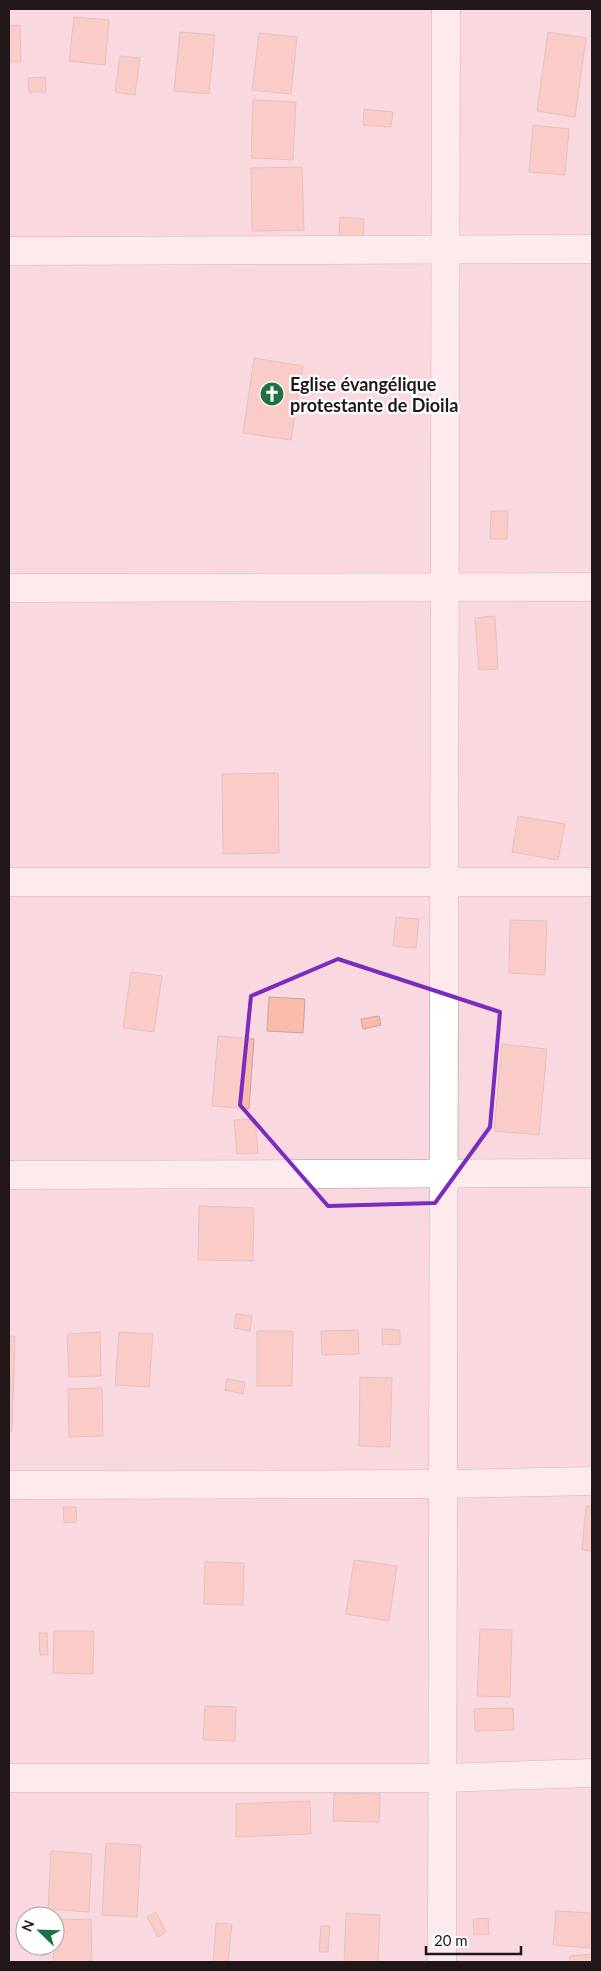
<svg xmlns="http://www.w3.org/2000/svg" width="601" height="1971" font-family="Lato,sans-serif">
  <rect width="100%" height="100%" fill="#f9d9df"/>
  <g fill="#fabbab" stroke="#c2a69e">
    <polygon points="74,17 109,20 105,65 69,61"/>
    <polygon points="20,25 21,62 9,62 9,26"/>
    <polygon points="180,32 215,35 209,94 174,91"/>
    <polygon points="548,32 586,38 575,117 537,111"/>
    <polygon points="259,33 297,37 291,94 252,90"/>
    <polygon points="120,56 140,58 135,95 115,92"/>
    <polygon points="45,77 46,92 29,92 28,78"/>
    <polygon points="253,100 296,102 293,160 251,158"/>
    <polygon points="364,109 393,112 391,127 363,125"/>
    <polygon points="533,125 569,129 565,175 529,172"/>
    <polygon points="302,167 304,230 252,231 251,168"/>
    <polygon points="340,217 364,219 363,241 339,240"/>
    <polygon points="254,358 303,366 291,440 243,433"/>
    <polygon points="491,511 508,511 507,539 490,539"/>
    <polygon points="495,616 498,669 479,670 475,618"/>
    <polygon points="278,773 279,853 223,854 222,774"/>
    <polygon points="518,816 565,824 558,860 512,852"/>
    <polygon points="396,917 419,919 416,948 393,946"/>
    <polygon points="510,920 547,921 545,975 509,973"/>
    <polygon points="131,972 162,976 154,1032 123,1028"/>
    <polygon points="269,997 305,999 303,1033 267,1031"/>
    <polygon points="379,1016 381,1025 363,1029 361,1019"/>
    <polygon points="218,1036 254,1039 249,1109 212,1106"/>
    <polygon points="502,1044 547,1049 539,1135 494,1131"/>
    <polygon points="255,1119 258,1153 237,1154 234,1120"/>
    <polygon points="199,1206 254,1208 253,1261 198,1260"/>
    <polygon points="236,1314 252,1316 250,1331 234,1328"/>
    <polygon points="382,1329 400,1330 400,1345 382,1344"/>
    <polygon points="358,1330 359,1354 322,1355 321,1331"/>
    <polygon points="257,1331 293,1331 292,1386 257,1386"/>
    <polygon points="100,1332 101,1376 69,1377 67,1334"/>
    <polygon points="119,1332 153,1334 149,1387 115,1385"/>
    <polygon points="9,1336 15,1336 12,1431 9,1431"/>
    <polygon points="360,1377 392,1378 390,1447 359,1446"/>
    <polygon points="227,1379 245,1382 243,1394 225,1390"/>
    <polygon points="102,1388 103,1436 69,1437 68,1389"/>
    <polygon points="586,1506 592,1506 592,1551 582,1550"/>
    <polygon points="63,1507 76,1507 77,1522 64,1523"/>
    <polygon points="354,1560 397,1566 389,1621 346,1614"/>
    <polygon points="205,1562 244,1563 243,1605 204,1604"/>
    <polygon points="480,1629 512,1630 510,1697 477,1696"/>
    <polygon points="54,1631 94,1631 93,1674 53,1673"/>
    <polygon points="39,1633 47,1633 48,1655 40,1655"/>
    <polygon points="205,1706 236,1707 235,1741 203,1740"/>
    <polygon points="513,1708 514,1730 475,1731 474,1709"/>
    <polygon points="334,1793 380,1794 379,1822 333,1821"/>
    <polygon points="310,1801 311,1834 236,1837 236,1804"/>
    <polygon points="106,1843 141,1845 137,1917 102,1915"/>
    <polygon points="51,1851 92,1854 89,1912 48,1909"/>
    <polygon points="556,1911 592,1913 592,1948 553,1945"/>
    <polygon points="156,1912 166,1932 158,1937 147,1917"/>
    <polygon points="346,1913 380,1915 378,1962 344,1962"/>
    <polygon points="488,1918 489,1934 474,1935 473,1919"/>
    <polygon points="91,1919 92,1962 53,1962 55,1920"/>
    <polygon points="216,1923 232,1924 228,1962 213,1962"/>
    <polygon points="321,1926 330,1926 328,1952 319,1952"/>
    <polygon points="592,1954 592,1962 570,1962 570,1956"/>
  </g>
  <g fill="none" stroke-linecap="round" stroke-linejoin="round">
    <defs>
      <g id="minor">
        <polyline points="9,251 592,249"/>
        <polyline points="9,588 592,587"/>
        <polyline points="9,882 592,882"/>
        <polyline points="9,1175 592,1173"/>
        <polyline points="9,1485 443,1484 592,1481"/>
        <polyline points="9,1778 442,1778 592,1773"/>
        <polyline points="442,1962 446,9"/>
      </g>
    </defs>
    <use href="#minor" stroke="#a4888d" stroke-width="29"/>
    <use href="#minor" stroke="#fff" stroke-width="28"/>
  </g>
  <path d="M0 0H601V1971H0ZM 338,959 L 500,1012 L 490,1127 L 435,1203 L 328,1206 L 240,1105 L 251,996 Z" fill="#f9d9df" fill-opacity=".55" fill-rule="evenodd"/>
  <path fill="none" stroke="#7b2cbf" stroke-width="4" stroke-linejoin="round" d="M 338,959 L 500,1012 L 490,1127 L 435,1203 L 328,1206 L 240,1105 L 251,996 Z"/>
  <defs>
    <symbol id="church-disc" viewBox="-11 -11 22 22"><circle r="9.5" fill="#1d7244" stroke="#fff"/><path d="M-1.2-6h2.4v3.5h3.3v2.4h-3.3V6h-2.4V-.1h-3.3v-2.4h3.3Z" fill="#fff"/></symbol>
  </defs>
  <g fill-rule="evenodd">
    <use href="#church-disc" x="258" y="380" width="28" height="28"/>
  </g>
  <g text-anchor="middle" dominant-baseline="central" stroke-width="4.5" stroke-linejoin="round" paint-order="stroke">
    <g font-size="18" font-weight="bold" fill="#211618" stroke="#fff" text-anchor="start">
      <text x="290" y="384">Eglise évangélique<tspan x="290" dy="21">protestante de Dioila</tspan></text>
    </g>
  </g>
  <rect width="601" height="1971" fill="none" stroke="#211618" stroke-width="20"/>
  <g transform="translate(40 1931) rotate(293)"><circle r="24" fill="#ffffff" stroke="#a6a2a3"/>
  <path d="M0-4L9 19L0 12L-9 19Z" fill="#1d7244"/>
  <text y="-8" font-size="14" font-weight="bold" text-anchor="middle" fill="#211618">N</text>
  </g>
  <path d="M426 1946v8h95v-8" fill="none" stroke="#211618" stroke-width="2.5"/>
  <text x="434" y="1946" font-size="15" fill="#211618" stroke="#ffffff" stroke-width="4" paint-order="stroke">20 m</text>
</svg>
